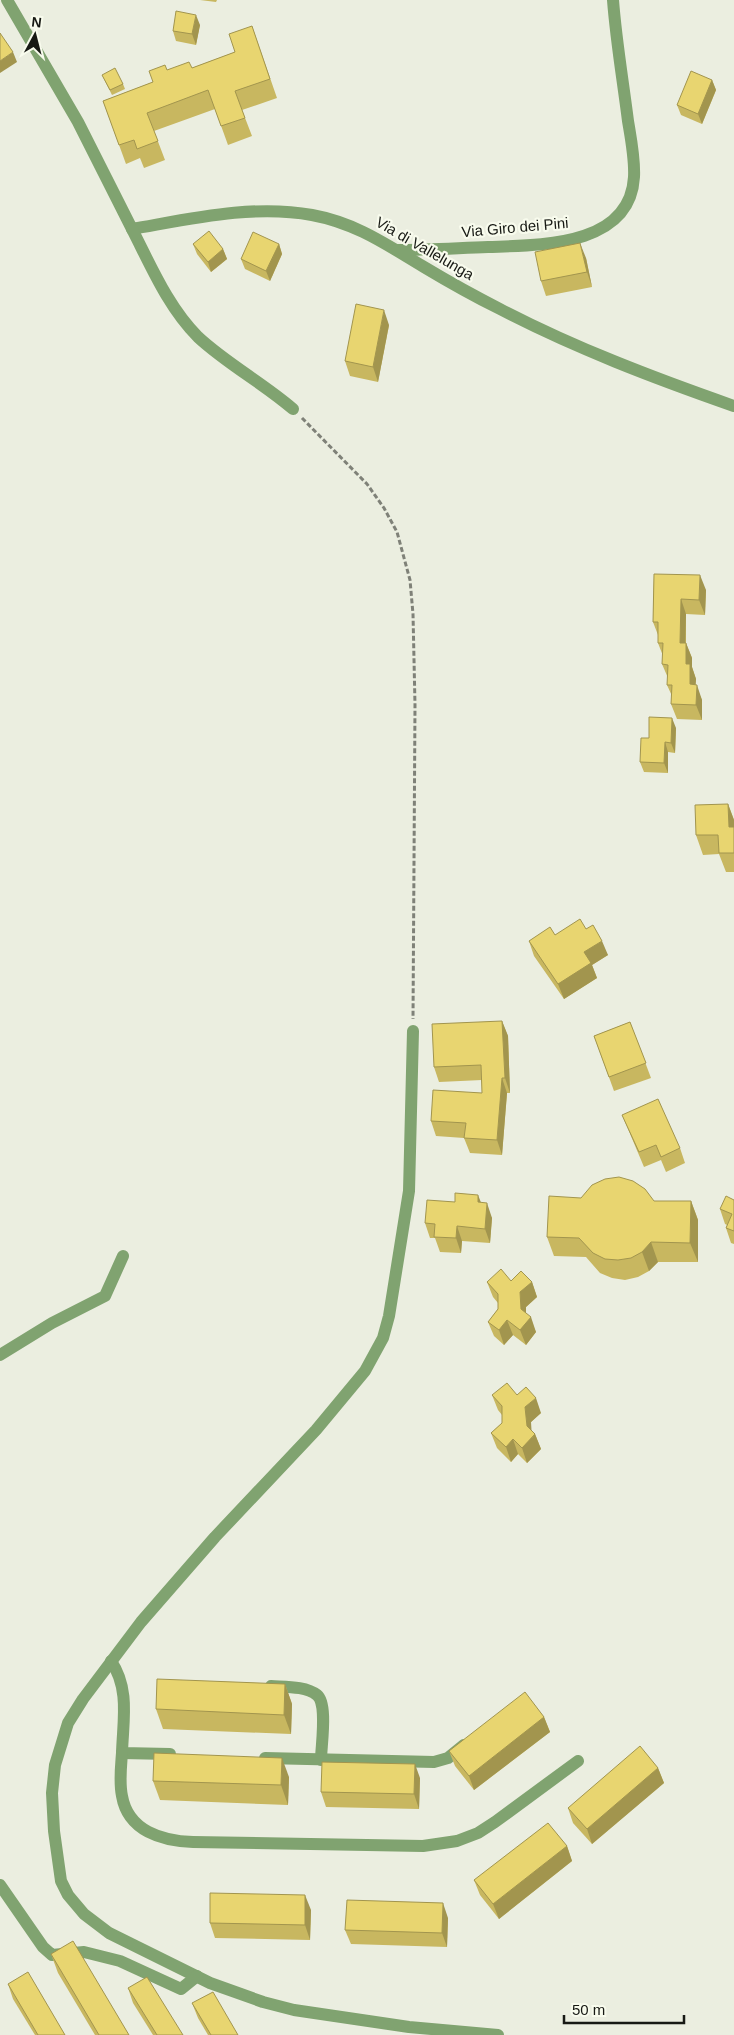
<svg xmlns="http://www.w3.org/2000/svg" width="734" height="2035" font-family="Helvetica,sans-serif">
  <rect width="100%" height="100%" fill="#ebeee0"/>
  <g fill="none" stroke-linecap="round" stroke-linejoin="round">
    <polyline stroke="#7f8178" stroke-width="3" stroke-dasharray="5 2.5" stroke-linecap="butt" points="302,418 367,484 384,508 397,532 410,580 413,614 415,705 413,1019"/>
    <g stroke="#80a370" stroke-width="12">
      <path d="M 7,0 L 78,122 L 132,229 C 190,219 253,204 312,215 C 356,223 387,245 424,267 C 449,282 474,296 500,309 C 575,348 654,378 734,406"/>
      <path d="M 132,229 C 151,266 168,307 198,337 C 227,364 263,383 293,409"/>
      <path d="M 397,250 C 428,250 458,248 488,247 C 539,245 630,247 634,177 C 635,159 631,139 628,121 C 623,81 616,40 613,0"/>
      <polyline points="413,1031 409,1191 389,1316 383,1338 365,1371 316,1430 215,1537 141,1622 83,1699 68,1723 55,1765 52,1793 54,1831 61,1881 68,1895 84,1914 109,1933 210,1983 263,2002 294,2010 409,2027 498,2035"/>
      <polyline points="0,1355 52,1323 105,1296 123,1256"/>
      <path d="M 111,1661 C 130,1689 123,1720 122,1753 L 170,1754"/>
      <path d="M 271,1686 C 285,1687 306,1686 317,1695 C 328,1704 321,1746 321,1760"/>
      <path d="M 122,1753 C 121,1767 119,1782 122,1796 C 128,1831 162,1841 193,1842 L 423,1846 L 457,1841 L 478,1833 L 495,1822 L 578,1761"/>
      <polyline points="265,1758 434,1762 448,1758 464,1745"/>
      <polyline points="0,1885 43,1947 52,1955 84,1952 120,1961 181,1989 197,1976"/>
    </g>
  </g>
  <g fill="#c8b760">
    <polygon points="200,0 217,0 216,2"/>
    <polygon points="200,25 196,45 176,41 173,31"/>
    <polygon points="252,26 277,98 242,110 252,136 228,145 215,109 154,131 165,160 144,168 140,158 126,164 103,101 153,82 167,70 192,68 235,52"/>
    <polygon points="102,75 123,84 125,89 112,95"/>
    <polygon points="712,80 716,90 702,124 681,115 677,105"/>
    <polygon points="193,244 223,249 227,259 211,272 197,254"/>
    <polygon points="279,244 282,254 270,281 245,269 241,259"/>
    <polygon points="586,258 592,287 546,296 541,281"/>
    <polygon points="389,325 378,382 350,376 345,361"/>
    <polygon points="654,574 706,590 705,615 686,614 686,643 692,658 692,667 696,679 695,685 702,700 702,720 677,719 671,704 672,696 667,685 668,678 662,664 663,656 658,643 658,635 653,622"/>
    <polygon points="676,728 675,753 668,752 668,773 644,772 640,762 649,738"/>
    <polygon points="728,804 734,820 734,872 726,872 719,854 703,855 696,835"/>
    <polygon points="586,929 608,955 592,965 597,978 564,999 534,956 529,941 555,935"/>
    <polygon points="502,1021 508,1036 510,1093 507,1093 502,1155 470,1153 464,1138 436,1136 431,1121 482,1093 482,1080 439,1082 434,1067"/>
    <polygon points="630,1022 651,1078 614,1091 594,1036"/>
    <polygon points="622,1115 680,1148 685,1163 666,1172 661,1160 644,1167 628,1129"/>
    <polygon points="734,1200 734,1244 731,1243 726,1228 727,1225 725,1224 720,1209"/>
    <polygon points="654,1201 691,1201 698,1220 698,1262 658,1262 649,1271 638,1277 625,1280 612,1278 600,1273 586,1257 554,1256 547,1237"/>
    <polygon points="455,1202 481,1203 492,1218 490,1243 462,1241 461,1253 440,1252 435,1238 430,1238 425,1223"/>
    <polygon points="511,1281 532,1282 537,1297 526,1307 526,1313 536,1332 526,1345 513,1335 504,1345 494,1336 488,1322 498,1309 498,1303 493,1297 487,1282"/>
    <polygon points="492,1395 517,1395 541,1413 531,1422 531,1430 535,1434 541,1449 527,1463 518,1454 511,1462 497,1448 491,1433 502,1423 502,1415 498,1410"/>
    <polygon points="285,1684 292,1704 291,1734 163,1729 156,1709"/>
    <polygon points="544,1717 550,1732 474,1790 455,1766 449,1751"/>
    <polygon points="658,1768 664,1783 592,1844 573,1823 568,1808"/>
    <polygon points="289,1777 288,1805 160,1800 153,1781"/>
    <polygon points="420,1778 419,1809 326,1807 321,1792"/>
    <polygon points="567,1846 572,1861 499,1919 480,1895 474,1880"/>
    <polygon points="311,1910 310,1940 215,1938 210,1923"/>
    <polygon points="448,1918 447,1947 351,1944 345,1930"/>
    <polygon points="51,1954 129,2035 95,2035 58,1973"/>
    <polygon points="8,1984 65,2035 35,2035 13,1999"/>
    <polygon points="128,1988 183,2035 153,2035 133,2003"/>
    <polygon points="192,2003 238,2035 208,2035 198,2018"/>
  </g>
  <g fill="#a2954e">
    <polygon points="196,15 200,25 196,45 192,34"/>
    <polygon points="13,52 17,62 0,73 0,61"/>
    <polygon points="712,80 716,90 702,124 698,114"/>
    <polygon points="580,243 586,258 592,287 587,272"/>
    <polygon points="279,244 282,254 270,281 266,271"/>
    <polygon points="223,249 227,259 211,272 208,262"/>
    <polygon points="384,310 389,325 378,382 373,367"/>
    <polygon points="700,575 706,590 705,615 699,600"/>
    <polygon points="681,599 686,614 685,658 680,643"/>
    <polygon points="686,643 692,658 692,667 696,679 695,699 690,684 686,664"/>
    <polygon points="697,685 702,700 702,720 696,705"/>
    <polygon points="672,718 676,728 675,753 671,743"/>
    <polygon points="665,742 668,752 668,773 664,763"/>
    <polygon points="728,804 734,820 734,841 729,827"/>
    <polygon points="602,941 608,955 592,965 597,978 564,999 558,984 584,952"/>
    <polygon points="502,1021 508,1036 510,1093 505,1078"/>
    <polygon points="502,1078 507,1093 502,1155 497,1140"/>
    <polygon points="478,1195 484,1210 478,1202"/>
    <polygon points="691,1201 698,1220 698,1262 690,1243"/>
    <polygon points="487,1203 492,1218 490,1243 485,1229"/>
    <polygon points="457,1226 462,1241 461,1253 456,1238"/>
    <polygon points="651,1242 658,1262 649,1271 642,1252"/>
    <polygon points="532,1282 537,1297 526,1307 526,1322 531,1317 536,1332 526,1345 520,1330 521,1309 520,1292"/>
    <polygon points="507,1320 513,1335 504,1345 499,1330"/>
    <polygon points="536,1398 541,1413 531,1422 532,1438 535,1434 541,1449 527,1463 522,1448 527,1426 525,1407"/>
    <polygon points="513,1439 518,1454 511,1462 506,1447"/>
    <polygon points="285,1684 292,1704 291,1734 284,1715"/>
    <polygon points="544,1717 550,1732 474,1790 469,1776"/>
    <polygon points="282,1758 289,1777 288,1805 281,1785"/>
    <polygon points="415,1764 420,1778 419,1809 414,1794"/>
    <polygon points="658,1768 664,1783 592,1844 587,1829"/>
    <polygon points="567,1846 572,1861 499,1919 493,1904"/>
    <polygon points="305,1895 311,1910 310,1940 305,1925"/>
    <polygon points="443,1903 448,1918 447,1947 442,1933"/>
  </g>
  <g fill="#e8d570" stroke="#a2954e">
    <polygon points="176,11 196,15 192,34 173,31"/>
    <polygon points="252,26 270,79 235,91 245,118 221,126 208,90 147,113 158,141 137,149 134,140 119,145 103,101 153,82 149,71 165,65 167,70 189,62 192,68 235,52 229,34"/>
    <polygon points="0,33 13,52 0,61"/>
    <polygon points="115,68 123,84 110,90 102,75"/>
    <polygon points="691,71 712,80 698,114 677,105"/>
    <polygon points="209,231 223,249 208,262 193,244"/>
    <polygon points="253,232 279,244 266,271 241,259"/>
    <polygon points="580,243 587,272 541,281 535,252"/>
    <polygon points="356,304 384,310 373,367 345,361"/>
    <polygon points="654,574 700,575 699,600 681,599 680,643 686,643 686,664 690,664 690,684 697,685 696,705 671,704 672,685 667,685 668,665 662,664 663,643 658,643 658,622 653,622"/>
    <polygon points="649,717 672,718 671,743 665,742 664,763 640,762 641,738 649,738"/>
    <polygon points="728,804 729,827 734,827 734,853 719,853 718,835 696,835 695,805"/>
    <polygon points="580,919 586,929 593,925 602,941 584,952 591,963 558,984 529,941 550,927 555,935"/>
    <polygon points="502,1021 505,1078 502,1078 497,1140 464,1138 466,1123 431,1121 433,1090 482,1093 481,1065 434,1067 432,1024"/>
    <polygon points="630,1022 646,1063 609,1077 594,1036"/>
    <polygon points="658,1099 680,1148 661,1157 656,1145 639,1152 622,1115"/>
    <polygon points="619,1177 633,1181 645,1189 654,1201 691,1201 690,1243 651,1242 642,1252 631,1258 618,1260 605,1259 593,1253 579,1238 547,1237 549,1196 581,1198 592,1185 605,1179"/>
    <polygon points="455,1193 478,1195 478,1202 487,1203 485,1229 457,1226 456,1238 434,1237 435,1224 425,1223 427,1200 455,1202"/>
    <polygon points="726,1196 734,1200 734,1231 726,1228 732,1214 720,1209"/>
    <polygon points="501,1269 511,1281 521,1271 532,1282 520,1292 521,1309 531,1317 520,1330 507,1320 499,1330 488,1322 498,1309 498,1294 487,1282"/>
    <polygon points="507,1383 517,1395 526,1387 536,1398 525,1407 527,1426 535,1434 522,1448 513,1439 506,1447 491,1433 502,1423 502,1406 492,1395"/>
    <polygon points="157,1679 285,1684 284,1715 156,1709"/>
    <polygon points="525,1692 544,1717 469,1776 449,1751"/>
    <polygon points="640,1746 658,1768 587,1829 568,1808"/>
    <polygon points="154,1753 282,1758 281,1785 153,1781"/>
    <polygon points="322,1762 415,1764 414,1794 321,1792"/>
    <polygon points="548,1823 567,1846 493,1904 474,1880"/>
    <polygon points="210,1893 305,1895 305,1925 210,1923"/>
    <polygon points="347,1900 443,1903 442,1933 345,1930"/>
    <polygon points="73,1941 129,2035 99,2035 51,1954"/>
    <polygon points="28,1972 65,2035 38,2035 8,1984"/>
    <polygon points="147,1977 183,2035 157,2035 128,1988"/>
    <polygon points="213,1992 238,2035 211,2035 192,2003"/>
  </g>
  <g text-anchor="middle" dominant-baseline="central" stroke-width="4.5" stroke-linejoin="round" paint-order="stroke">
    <g font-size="15" fill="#171914" stroke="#f8fbed">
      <text transform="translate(515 227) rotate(-5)">Via Giro dei Pini</text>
      <text transform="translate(425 248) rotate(30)">Via di Vallelunga</text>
    </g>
  </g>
  <g transform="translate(35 35) rotate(7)" stroke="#f8fbed" stroke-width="4" paint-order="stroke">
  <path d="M0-4L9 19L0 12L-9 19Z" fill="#171914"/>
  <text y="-8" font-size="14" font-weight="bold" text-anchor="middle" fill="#171914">N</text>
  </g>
  <path d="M564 2015v8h120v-8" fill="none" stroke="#171914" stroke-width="2.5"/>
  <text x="572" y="2015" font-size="15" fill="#171914" stroke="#f8fbed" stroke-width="4" paint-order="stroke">50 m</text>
</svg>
